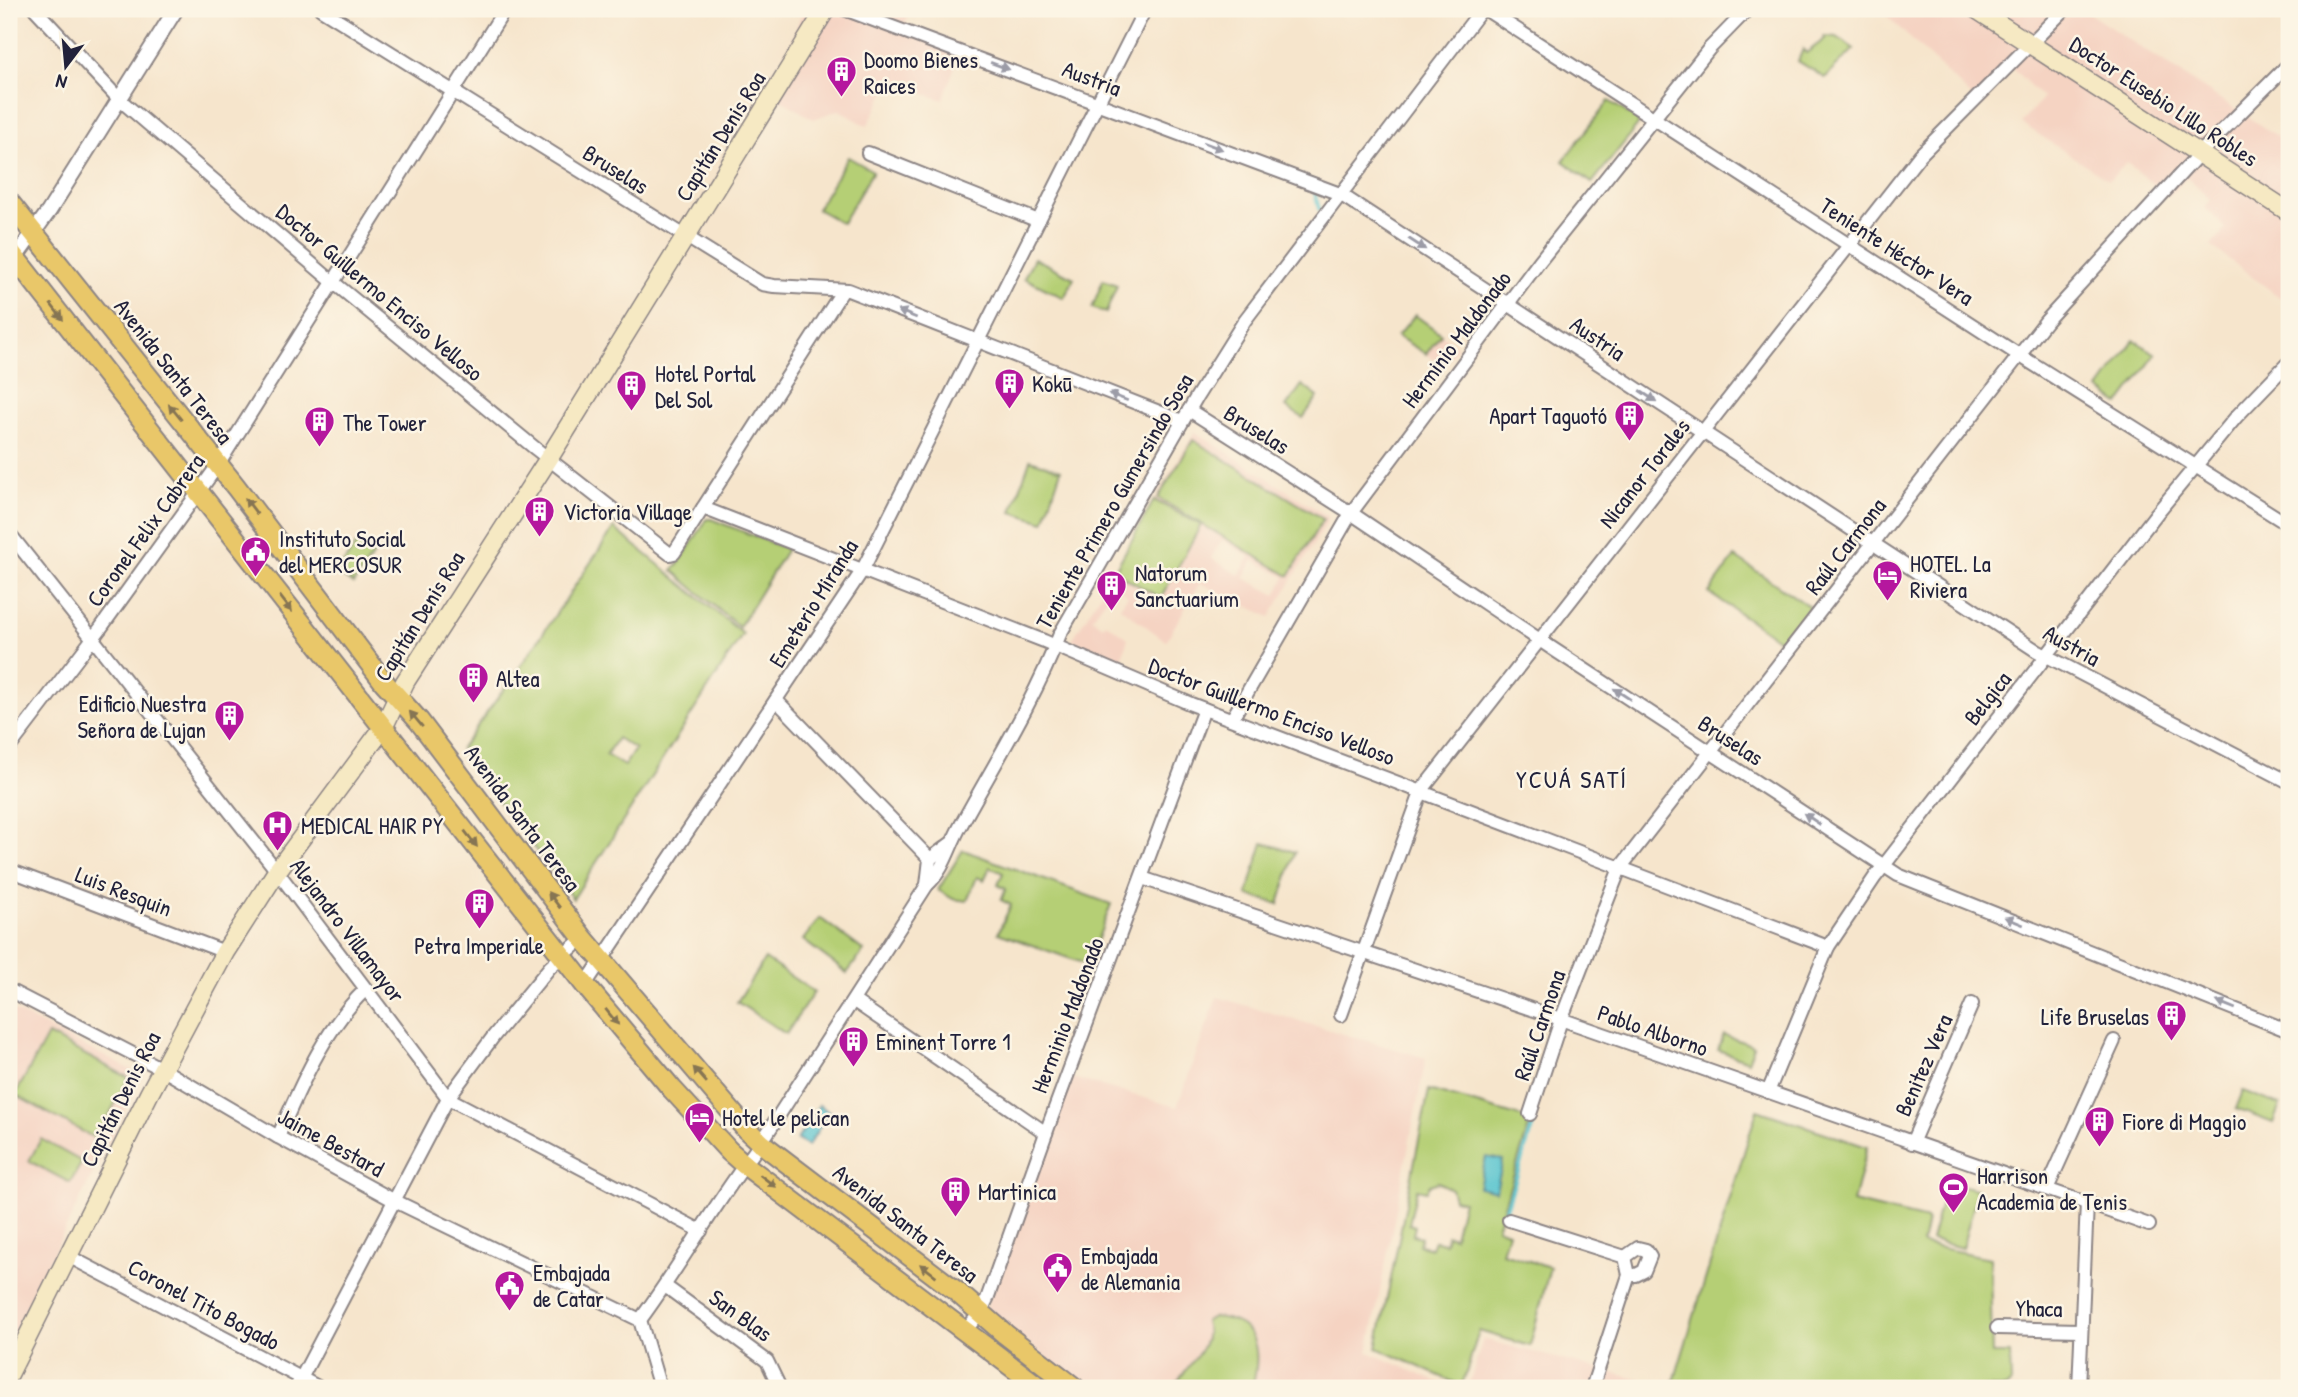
<svg xmlns="http://www.w3.org/2000/svg" width="2298" height="1397" font-family="'Patrick Hand',sans-serif">
  <rect width="100%" height="100%" fill="#fcf5e5"/>
  <filter id="ink" filterUnits="userSpaceOnUse"><feTurbulence type="fractalNoise" baseFrequency=".0143" numOctaves="2"/><feDisplacementMap in="SourceGraphic" scale="14" xChannelSelector="R" yChannelSelector="G"/><feConvolveMatrix kernelMatrix="1 2 1 2 8 2 1 2 1" color-interpolation-filters="sRGB"/></filter>
  <filter id="wash" filterUnits="userSpaceOnUse"><feTurbulence type="fractalNoise" baseFrequency=".00686" numOctaves="4" result="noise"/><feDisplacementMap in="SourceGraphic" scale="28" xChannelSelector="R" yChannelSelector="G"/><feGaussianBlur stdDeviation="1.57" result="paint"/><feColorMatrix in="noise" values="0 0 0 0 0 0 0 0 0 0 0 0 0 0 0 0 0 1.4 0 .05"/><feComposite in="paint" operator="in"/></filter>
  <g filter="url(#wash)">
    <rect width="100%" height="100%" fill="#f6e5cc"/>
    <g fill="#f5d3c2" fill-rule="evenodd">
      <polygon points="792,9 911,9 905,24 962,46 943,100 891,82 867,126 839,110 813,119 777,97 801,14"/>
      <polygon points="1891,9 2082,9 2289,144 2289,304 2211,246 2226,228 2204,207 2210,200 2187,177 2169,196 2127,163 2109,180 2021,123 2043,98 2010,66 1975,100 1885,14"/>
      <polygon points="1441,334 1458,347 1443,366 1426,354"/>
      <path d="M 1195,432 L 1327,516 L 1327,522 L 1270,617 L 1200,583 L 1166,641 L 1120,607 L 1128,595 L 1116,586 L 1092,618 L 1103,626 L 1106,623 L 1128,638 L 1121,660 L 1072,640 L 1114,572 L 1161,597 L 1201,526 L 1154,500 ZM 1222,540 L 1250,557 L 1239,575 L 1211,558 ZM 1253,560 L 1285,577 L 1276,595 L 1244,578 Z"/>
      <polygon points="1217,997 1426,1058 1368,1352 1451,1388 1086,1388 985,1310 1069,1077 1177,1107"/>
      <polygon points="9,1008 139,1074 140,1079 9,1342 9,1225 13,1224 12,1208 9,1208"/>
      <polygon points="1483,1339 1663,1386 1663,1388 1468,1388"/>
    </g>
    <g fill="#b5cf74" stroke="#6c7858" stroke-width="2" fill-rule="evenodd">
      <polygon points="1824,36 1837,37 1854,49 1825,78 1798,61 1803,49 1806,53 1825,39"/>
      <polygon points="1609,101 1638,120 1638,125 1592,183 1563,161"/>
      <polygon points="848,157 873,171 842,223 817,209"/>
      <polygon points="1034,258 1074,278 1064,298 1024,278"/>
      <polygon points="1103,280 1117,285 1106,313 1092,308"/>
      <polygon points="1415,315 1441,334 1426,354 1397,336"/>
      <polygon points="2134,340 2156,354 2119,404 2099,389"/>
      <polygon points="1302,385 1318,397 1303,418 1286,407"/>
      <polygon points="1193,440 1323,519 1289,576 1158,498"/>
      <polygon points="1030,460 1061,470 1044,522 1012,512"/>
      <polygon points="1154,500 1201,525 1161,598 1114,572"/>
      <polygon points="707,519 711,519 787,549 739,627 672,570 677,566"/>
      <path d="M 614,528 L 743,634 L 573,899 L 460,750 L 525,660 ZM 617,738 L 635,749 L 624,766 L 606,755 Z"/>
      <polygon points="360,540 376,551 353,584 337,572"/>
      <polygon points="1735,557 1810,607 1784,643 1709,593"/>
      <polygon points="1263,843 1295,852 1279,904 1247,895"/>
      <polygon points="963,850 1111,904 1088,965 998,933 1011,905 1001,900 1006,889 998,885 1003,873 990,867 984,880 977,877 967,901 953,899 938,890"/>
      <polygon points="820,918 864,951 847,973 803,940"/>
      <polygon points="765,959 814,992 786,1034 737,1002"/>
      <polygon points="48,1035 129,1078 96,1139 15,1095"/>
      <polygon points="1724,1035 1754,1046 1748,1061 1718,1050"/>
      <path d="M 1429,1090 L 1531,1120 L 1497,1228 L 1508,1232 L 1502,1253 L 1550,1267 L 1530,1346 L 1479,1331 L 1462,1386 L 1377,1348 ZM 1438,1182 L 1451,1189 L 1454,1199 L 1463,1201 L 1454,1237 L 1447,1235 L 1445,1243 L 1434,1241 L 1431,1248 L 1419,1245 L 1421,1237 L 1413,1235 L 1415,1226 L 1409,1224 L 1417,1189 L 1426,1191 L 1430,1185 Z"/>
      <polygon points="2243,1091 2280,1105 2273,1123 2236,1109"/>
      <polygon points="1757,1110 1867,1147 1853,1202 1927,1220 1922,1244 1990,1258 1992,1354 2010,1354 2011,1383 2006,1388 1672,1388"/>
      <polygon points="41,1139 82,1162 70,1183 29,1161"/>
      <polygon points="1947,1181 1978,1190 1962,1248 1931,1240"/>
      <path d="M 1213,1317 C 1258,1320 1262,1351 1252,1388 L 1175,1388 C 1184,1364 1214,1350 1205,1321 Z"/>
    </g>
    <g fill="#58c4cf" stroke="#3d7385" stroke-width="2">
      <polygon points="819,1105 829,1112 808,1146 797,1140"/>
      <polygon points="1486,1157 1503,1160 1496,1191 1479,1187"/>
    </g>
    <g fill="none" stroke-linecap="round" stroke-linejoin="round">
      <g stroke="#58c4cf" stroke-width="3.5">
        <polyline points="1315,193 1319,209"/>
        <polyline points="1505,1212 1534,1122"/>
      </g>
    </g>
  </g>
  <g filter="url(#ink)">
    <g fill="none" stroke-linecap="round" stroke-linejoin="round">
      <defs>
        <g id="minor">
          <polyline points="35,9 119,99 333,282 536,449 670,554 674,553 843,290"/>
          <polyline points="321,9 762,284 774,286 848,290 1182,421"/>
          <polyline points="844,9 1340,194 2037,651 2289,782"/>
          <polyline points="1485,9 2011,350 2289,525"/>
          <polyline points="868,153 1036,220"/>
          <polyline points="1189,410 1351,513 1550,647 1898,875 2289,1031"/>
          <polyline points="703,508 1044,641 1191,704 1828,947"/>
          <polyline points="9,533 277,871 448,1098 701,1231"/>
          <polyline points="776,700 930,859"/>
          <polyline points="1232,719 1351,513 1539,262 1709,49 1748,9"/>
          <polyline points="9,748 100,629 218,465 505,9"/>
          <polyline points="9,870 225,952"/>
          <polyline points="1142,878 1552,1016 2149,1225"/>
          <path d="M 927,885 C 945,869 949,846 961,825 C 995,763 1034,701 1060,634 L 1196,398 L 1245,320 L 1482,9"/>
          <polyline points="585,985 862,571 1145,9"/>
          <polyline points="9,990 162,1069 278,1137 395,1201 640,1320"/>
          <polyline points="854,1001 1046,1133"/>
          <polyline points="1341,1015 1422,790 1920,155 2065,9"/>
          <polyline points="1768,1092 1828,947 1875,877 2157,513 2237,416 2289,362"/>
          <polyline points="1530,1114 1561,1020 1620,868 2046,321 2199,154 2289,64"/>
          <path d="M 278,1137 C 301,1085 324,1029 366,989"/>
          <polyline points="1912,1143 1972,1004"/>
          <polyline points="2047,1189 2114,1041"/>
          <polyline points="1509,1220 1625,1257 1629,1275 1592,1388"/>
          <polyline points="68,1256 320,1388"/>
          <polyline points="1625,1257 1638,1248 1646,1250 1650,1256 1644,1271 1636,1275 1629,1275"/>
          <polyline points="665,1286 767,1361 780,1388"/>
          <path d="M 640,1320 C 683,1262 717,1199 761,1143 L 927,885 L 930,859 L 950,844"/>
          <polyline points="640,1320 660,1388"/>
          <polyline points="1997,1328 2080,1330"/>
          <polyline points="964,1332 980,1313 987,1299 1051,1119 1204,709"/>
          <polyline points="296,1388 448,1098 493,1037 550,967 583,938"/>
          <polyline points="2079,1388 2087,1203"/>
        </g>
        <polyline id="tertiary" points="9,266 49,211 176,9"/>
        <g id="secondary">
          <polyline points="1976,9 2289,212"/>
          <polyline points="9,1374 149,1094 225,952 277,871 383,728 405,682 549,458 826,9"/>
        </g>
        <g id="primary">
          <polyline points="9,202 236,487 384,682 419,721 583,938 746,1129 761,1143 956,1291 1005,1334 1075,1388"/>
          <polyline points="9,250 585,985 672,1089 729,1151 745,1165 1040,1388"/>
        </g>
      </defs>
      <use href="#minor" stroke="#8c8484" stroke-width="16"/>
      <use href="#tertiary" stroke="#8c8484" stroke-width="18"/>
      <use href="#secondary" stroke="#8c8484" stroke-width="21"/>
      <use href="#primary" stroke="#8c8484" stroke-width="23"/>
      <use href="#minor" stroke="#fff" stroke-width="12"/>
      <use href="#tertiary" stroke="#fff" stroke-width="14"/>
      <use href="#secondary" stroke="#f6e9c3" stroke-width="18"/>
      <use href="#primary" stroke="#e9c769" stroke-width="19"/>
    </g>
    <defs><path id="oneway-solid" d="M-6-.8H1V-3.2L6.5 0L1 3.2V.8H-6Z" transform="scale(1.75)"/></defs>
    <g fill="#9c9ca7">
      <use href="#oneway-solid" transform="translate(1000 66) rotate(20)"/>
      <use href="#oneway-solid" transform="translate(1213 146) rotate(21)"/>
      <use href="#oneway-solid" transform="translate(1417 244) rotate(33)"/>
      <use href="#oneway-solid" transform="translate(907 314) rotate(-158)"/>
      <use href="#oneway-solid" transform="translate(1648 396) rotate(33)"/>
      <use href="#oneway-solid" transform="translate(1118 397) rotate(-159)"/>
      <use href="#oneway-solid" transform="translate(1622 694) rotate(-147)"/>
      <use href="#oneway-solid" transform="translate(1812 819) rotate(-146)"/>
      <use href="#oneway-solid" transform="translate(2014 921) rotate(-158)"/>
      <use href="#oneway-solid" transform="translate(2226 1005) rotate(-158)"/>
    </g>
    <g fill="#867452">
      <use href="#oneway-solid" transform="translate(57 312) rotate(52)"/>
      <use href="#oneway-solid" transform="translate(175 412) rotate(-129)"/>
      <use href="#oneway-solid" transform="translate(251 506) rotate(-127)"/>
      <use href="#oneway-solid" transform="translate(286 604) rotate(52)"/>
      <use href="#oneway-solid" transform="translate(416 719) rotate(-130)"/>
      <use href="#oneway-solid" transform="translate(471 839) rotate(52)"/>
      <use href="#oneway-solid" transform="translate(554 900) rotate(-127)"/>
      <use href="#oneway-solid" transform="translate(612 1017) rotate(51)"/>
      <use href="#oneway-solid" transform="translate(700 1075) rotate(-131)"/>
      <use href="#oneway-solid" transform="translate(768 1181) rotate(37)"/>
      <use href="#oneway-solid" transform="translate(928 1270) rotate(-143)"/>
    </g>
  </g>
  <defs>
    <symbol id="building-pin" viewBox="-11 -11 22 30"><path d="M0 17L-7.5 6A9.5 9.5 0 1 1 7.5 6Z" fill="#b5179e" stroke="#fcf5e5"/><path d="M-4-6H4V6H1V3H-1V6H-4ZM-2.5-4.3h1.7v1.8h-1.7ZM.8-4.3h1.7v1.8H.8ZM-2.5-1h1.7V.8h-1.7ZM.8-1h1.7V.8H.8Z" fill="#fff"/></symbol>
    <symbol id="civic-pin" viewBox="-11 -11 22 30"><path d="M0 17L-7.5 6A9.5 9.5 0 1 1 7.5 6Z" fill="#b5179e" stroke="#fcf5e5"/><path d="M-.6-6.5H3V-4.5H.6V-3L4-1V1h2V6H-6V1h2V-1L-.6-3ZM-1.2 2.5V6h2.4V2.5Z" fill="#fff"/></symbol>
    <symbol id="hotel-pin" viewBox="-11 -11 22 30"><path d="M0 17L-7.5 6A9.5 9.5 0 1 1 7.5 6Z" fill="#b5179e" stroke="#fcf5e5"/><path d="M-6-4.5h1.5V1H6V5H4.5V3h-9V5H-6ZM-4 0a1.8 1.8 0 1 1 3.6 0ZM.5 0V-2.5h3Q6-2.5 6 0Z" fill="#fff"/></symbol>
    <symbol id="hospital-pin" viewBox="-11 -11 22 30"><path d="M0 17L-7.5 6A9.5 9.5 0 1 1 7.5 6Z" fill="#b5179e" stroke="#fcf5e5"/><path d="M-5-5h3v3.5h4V-5h3V5h-3V1.5h-4V5h-3Z" fill="#fff"/></symbol>
    <symbol id="stadium-pin" viewBox="-11 -11 22 30"><path d="M0 17L-7.5 6A9.5 9.5 0 1 1 7.5 6Z" fill="#b5179e" stroke="#fcf5e5"/><path d="M0-5a6.5 5 0 1 0 0 10a6.5 5 0 1 0 0-10ZM-3.5-1.8h7v3.6h-7Z" fill="#fff"/></symbol>
  </defs>
  <g fill-rule="evenodd">
    <use href="#building-pin" x="824" y="54" width="35" height="47"/>
    <use href="#building-pin" x="992" y="366" width="35" height="47"/>
    <use href="#building-pin" x="614" y="368" width="35" height="47"/>
    <use href="#building-pin" x="1612" y="398" width="35" height="47"/>
    <use href="#building-pin" x="302" y="404" width="35" height="47"/>
    <use href="#building-pin" x="522" y="494" width="35" height="47"/>
    <use href="#civic-pin" x="238" y="534" width="35" height="47"/>
    <use href="#hotel-pin" x="1870" y="558" width="35" height="47"/>
    <use href="#building-pin" x="1094" y="568" width="35" height="47"/>
    <use href="#building-pin" x="456" y="660" width="35" height="47"/>
    <use href="#building-pin" x="212" y="698" width="35" height="47"/>
    <use href="#hospital-pin" x="260" y="808" width="35" height="47"/>
    <use href="#building-pin" x="462" y="886" width="35" height="47"/>
    <use href="#building-pin" x="2154" y="998" width="35" height="47"/>
    <use href="#building-pin" x="836" y="1024" width="35" height="47"/>
    <use href="#hotel-pin" x="682" y="1100" width="35" height="47"/>
    <use href="#building-pin" x="2082" y="1104" width="35" height="47"/>
    <use href="#stadium-pin" x="1936" y="1170" width="35" height="47"/>
    <use href="#building-pin" x="938" y="1174" width="35" height="47"/>
    <use href="#civic-pin" x="1040" y="1250" width="35" height="47"/>
    <use href="#civic-pin" x="492" y="1268" width="35" height="47"/>
  </g>
  <g text-anchor="middle" dominant-baseline="central" stroke-width="5" stroke-linejoin="round" paint-order="stroke">
    <g font-size="23" fill="#22223b" stroke="#fcf5e5" text-anchor="start">
      <text x="864" y="59">Doomo Bienes<tspan x="864" dy="26">Raices</tspan></text>
      <text x="655" y="373">Hotel Portal<tspan x="655" dy="26">Del Sol</tspan></text>
      <text x="1032" y="383">Kokū</text>
      <text x="1607" y="415" text-anchor="end">Apart Taguotó</text>
      <text x="343" y="422">The Tower</text>
      <text x="563" y="511">Victoria Village</text>
      <text x="279" y="538">Instituto Social<tspan x="279" dy="26">del MERCOSUR</tspan></text>
      <text x="1910" y="563">HOTEL. La<tspan x="1910" dy="26">Riviera</tspan></text>
      <text x="1135" y="572">Natorum<tspan x="1135" dy="26">Sanctuarium</tspan></text>
      <text x="496" y="678">Altea</text>
      <text x="206" y="703" text-anchor="end">Edificio Nuestra<tspan x="206" dy="26">Señora de Lujan</tspan></text>
      <text x="301" y="825">MEDICAL HAIR PY</text>
      <text x="479" y="945" text-anchor="middle">Petra Imperiale</text>
      <text x="2149" y="1016" text-anchor="end">Life Bruselas</text>
      <text x="876" y="1041">Eminent Torre 1</text>
      <text x="722" y="1117">Hotel le pelican</text>
      <text x="2123" y="1121">Fiore di Maggio</text>
      <text x="1977" y="1175">Harrison<tspan x="1977" dy="26">Academia de Tenis</tspan></text>
      <text x="978" y="1191">Martinica</text>
      <text x="1081" y="1255">Embajada<tspan x="1081" dy="26">de Alemania</tspan></text>
      <text x="533" y="1272">Embajada<tspan x="533" dy="26">de Catar</tspan></text>
    </g>
    <g font-size="23" fill="#22223b" stroke="#fcf5e5">
      <text transform="translate(1092 78) rotate(21)">Austria</text>
      <text transform="translate(2164 101) rotate(33)">Doctor Eusebio Lillo Robles</text>
      <text transform="translate(720 136) rotate(-58)">Capitán Denis Roa</text>
      <text transform="translate(616 169) rotate(32)">Bruselas</text>
      <text transform="translate(1897 251) rotate(33)">Teniente Héctor Vera</text>
      <text transform="translate(380 292) rotate(40)">Doctor Guillermo Enciso Velloso</text>
      <text transform="translate(1598 338) rotate(34)">Austria</text>
      <text transform="translate(1456 339) rotate(-53)">Herminio Maldonado</text>
      <text transform="translate(174 371) rotate(52)">Avenida Santa Teresa</text>
      <text transform="translate(1257 429) rotate(32)">Bruselas</text>
      <text transform="translate(1644 473) rotate(-52)">Nicanor Torales</text>
      <text transform="translate(1114 501) rotate(-60)">Teniente Primero Gumersindo Sosa</text>
      <text transform="translate(145 530) rotate(-54)">Coronel Felix Cabrera</text>
      <text transform="translate(1845 546) rotate(-52)">Raúl Carmona</text>
      <text transform="translate(813 603) rotate(-58)">Emeterio Miranda</text>
      <text transform="translate(419 616) rotate(-58)">Capitán Denis Roa</text>
      <text transform="translate(2072 645) rotate(29)">Austria</text>
      <text transform="translate(1987 698) rotate(-52)">Belgica</text>
      <text transform="translate(1272 711) rotate(21)">Doctor Guillermo Enciso Velloso</text>
      <text transform="translate(1731 740) rotate(33)">Bruselas</text>
      <text transform="translate(523 818) rotate(53)">Avenida Santa Teresa</text>
      <text transform="translate(124 891) rotate(21)">Luis Resquin</text>
      <text transform="translate(348 930) rotate(53)">Alejandro Villamayor</text>
      <text transform="translate(1067 1015) rotate(-69)">Herminio Maldonado</text>
      <text transform="translate(1539 1025) rotate(-71)">Raúl Carmona</text>
      <text transform="translate(1653 1030) rotate(19)">Pablo Alborno</text>
      <text transform="translate(1923 1065) rotate(-66)">Benitez Vera</text>
      <text transform="translate(120 1099) rotate(-63)">Capitán Denis Roa</text>
      <text transform="translate(331 1142) rotate(29)">Jaime Bestard</text>
      <text transform="translate(906 1223) rotate(38)">Avenida Santa Teresa</text>
      <text transform="translate(204 1304) rotate(28)">Coronel Tito Bogado</text>
      <text transform="translate(2039 1308) rotate(1)">Yhaca</text>
      <text transform="translate(741 1315) rotate(36)">San Blas</text>
    </g>
    <g font-size="24" letter-spacing="2" fill="#22223b" stroke="#fcf5e5">
      <text x="1572" y="779">YCUÁ SATÍ</text>
    </g>
  </g>
  <rect width="2298" height="1397" fill="none" stroke="#fcf5e5" stroke-width="35"/>
  <g transform="translate(66 66) rotate(196)" stroke="#fcf5e5" stroke-width="5" paint-order="stroke">
  <path d="M0-5L12 26L0 18L-12 26Z" fill="#22223b"/>
  <text y="-10" font-size="19" font-weight="bold" text-anchor="middle" fill="#22223b">N</text>
  </g>
</svg>
